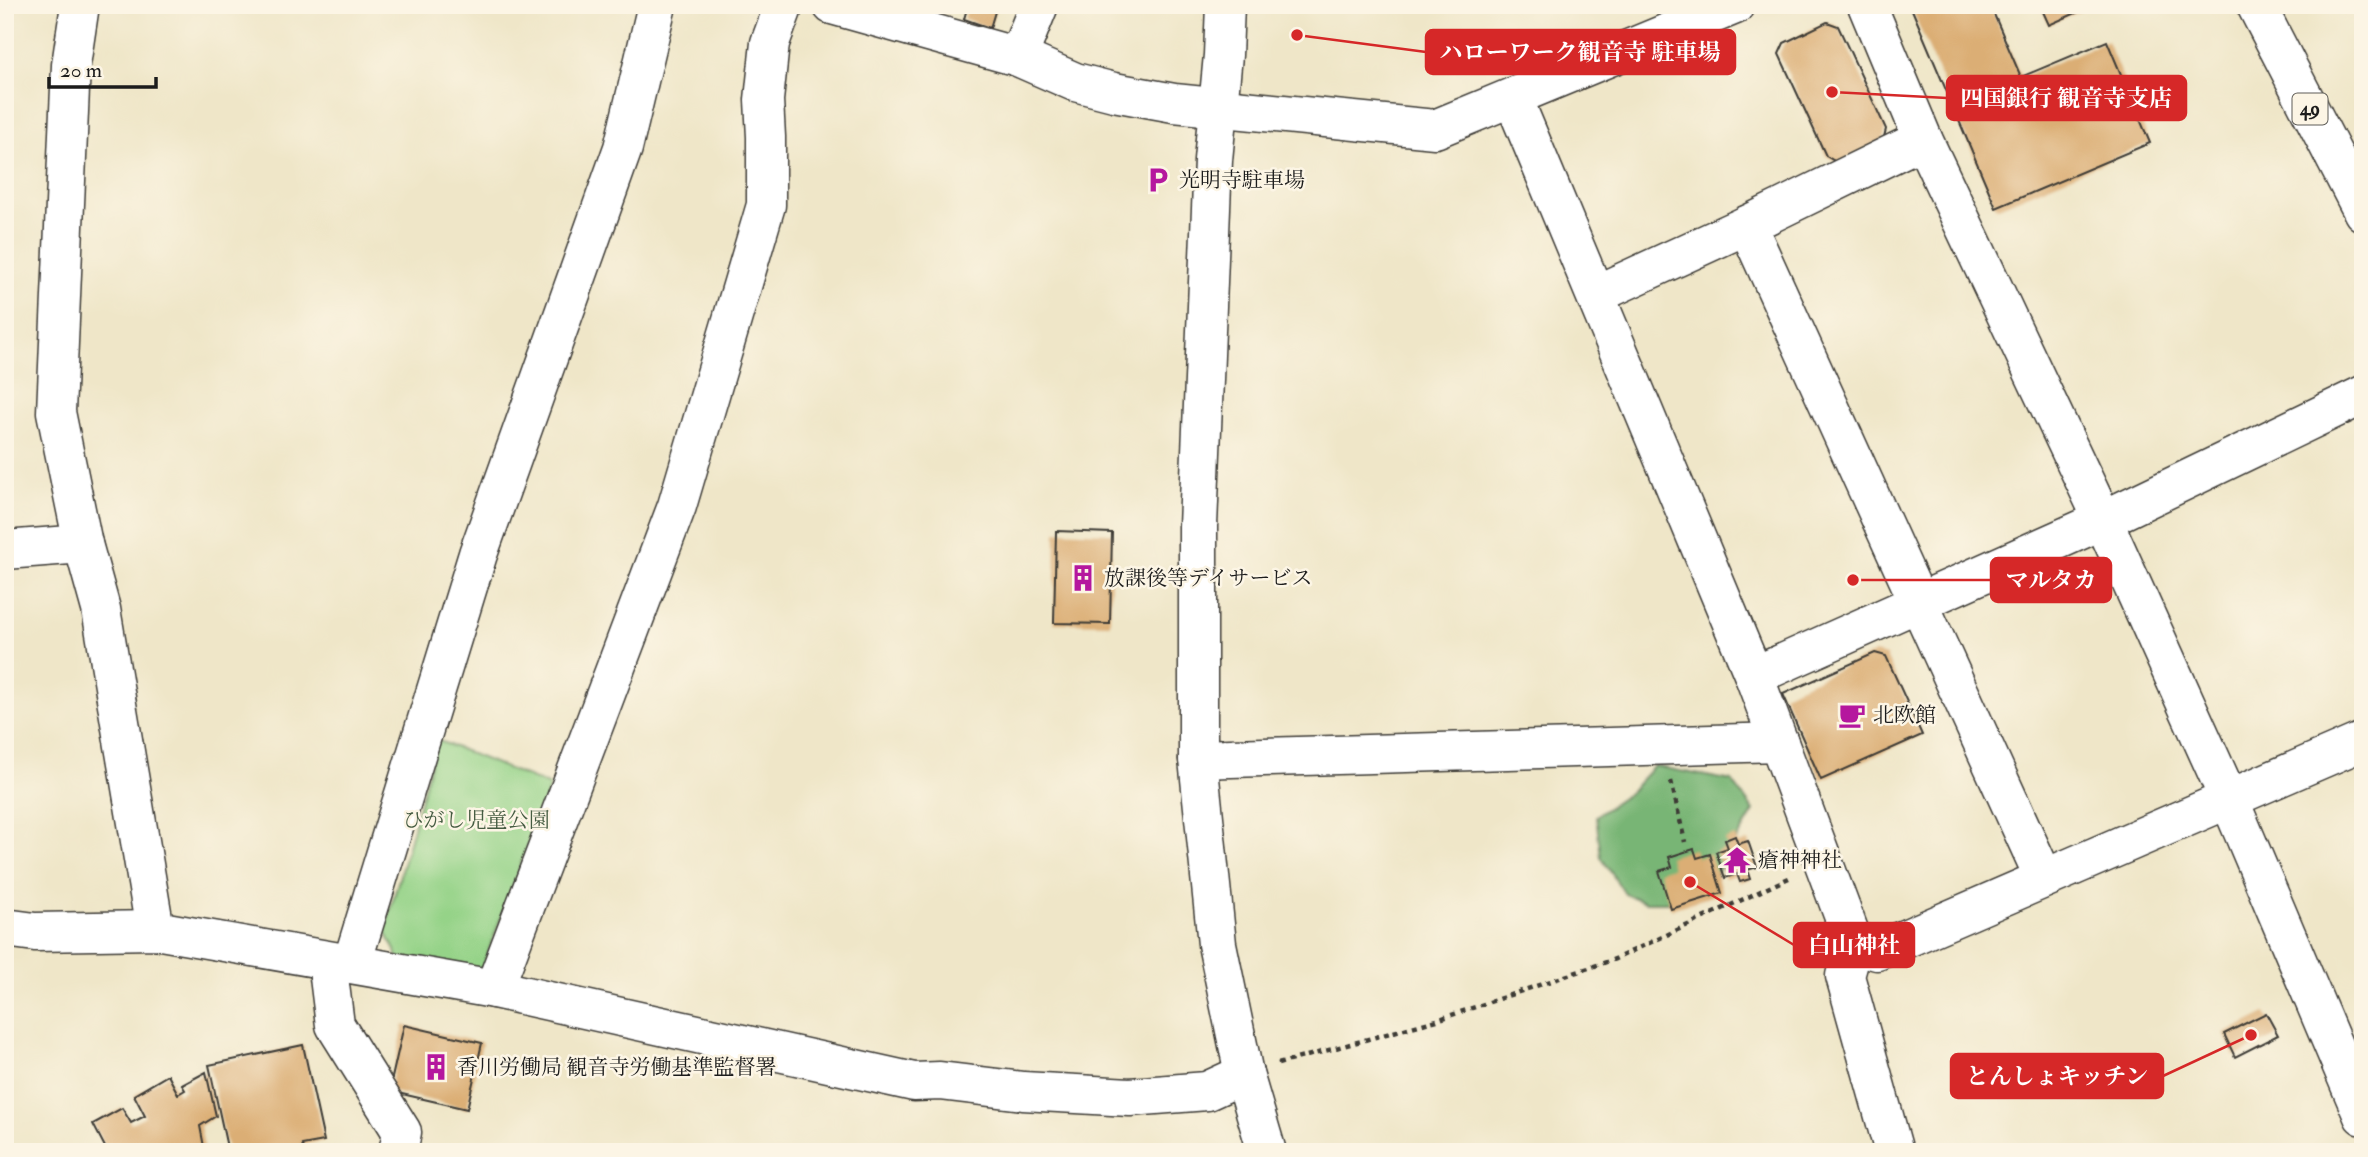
<svg xmlns="http://www.w3.org/2000/svg" width="2368" height="1157" font-family="'IM FELL Double Pica','Noto Serif JP',serif">
  <rect width="100%" height="100%" fill="#fcf5e5"/>
  <filter id="ink" filterUnits="userSpaceOnUse"><feTurbulence type="fractalNoise" baseFrequency=".0143" numOctaves="2"/><feDisplacementMap in="SourceGraphic" scale="14" xChannelSelector="R" yChannelSelector="G"/><feConvolveMatrix kernelMatrix="1 2 1 2 8 2 1 2 1" color-interpolation-filters="sRGB"/></filter>
  <filter id="wash" filterUnits="userSpaceOnUse"><feTurbulence type="fractalNoise" baseFrequency=".00686" numOctaves="4" result="noise"/><feDisplacementMap in="SourceGraphic" scale="28" xChannelSelector="R" yChannelSelector="G"/><feGaussianBlur stdDeviation="1.57" result="paint"/><feColorMatrix in="noise" values="0 0 0 0 0 0 0 0 0 0 0 0 0 0 0 0 0 1.4 0 .05"/><feComposite in="paint" operator="in"/></filter>
  <g filter="url(#wash)">
    <rect width="100%" height="100%" fill="#efe6c8"/>
    <polygon fill="#95d388" stroke="#587852" stroke-width="2" points="437,740 550,786 483,966 468,975 401,963 385,930"/>
    <polygon fill="#78b574" stroke="#4a6848" stroke-width="2" points="1654,766 1732,781 1754,811 1713,880 1678,902 1646,902 1625,894 1601,857 1596,816 1628,794"/>
    <g id="blocks">
      <g fill="#dbae75">
        <polygon points="968,5 997,5 990,28 964,19"/>
        <polygon points="1910,5 1990,5 2021,77 2107,41 2150,143 1996,208"/>
        <polygon points="2040,5 2094,5 2049,25"/>
        <polygon points="1827,22 1838,26 1886,129 1883,141 1838,163 1826,156 1779,54 1784,43"/>
        <polygon points="1056,531 1112,533 1110,624 1054,623"/>
        <polygon points="1875,653 1886,656 1922,735 1821,780 1783,694"/>
        <polygon points="1735,836 1738,844 1748,841 1757,867 1747,870 1750,879 1740,882 1737,874 1725,878 1716,852 1728,848 1725,840"/>
        <polygon points="1694,849 1697,858 1710,854 1722,893 1671,909 1659,871 1672,867 1669,857"/>
        <polygon points="2266,1013 2278,1035 2235,1057 2224,1034"/>
        <polygon points="404,1025 482,1043 467,1109 389,1091"/>
        <polygon points="303,1045 324,1141 302,1145 304,1152 228,1152 209,1065"/>
        <polygon points="206,1072 216,1116 200,1126 205,1152 96,1152 105,1147 93,1124 122,1108 131,1123 145,1116 134,1095 168,1075 178,1094 185,1090 182,1085"/>
      </g>
    </g>
  </g>
  <g filter="url(#ink)">
    <use href="#blocks" fill-opacity="0" stroke="#3c3a36" stroke-width="2"/>
    <g fill="none" stroke-linecap="round" stroke-linejoin="round">
      <defs>
        <g id="minor">
          <polyline points="80,5 71,65 56,412 83,544 101,609 155,930"/>
          <polyline points="832,5 1018,57 1075,82 1114,92 1174,103 1435,129 1735,5"/>
          <polyline points="1225,5 1223,55 1213,160 1198,526 1198,759 1217,944 1244,1074 1267,1152"/>
          <polyline points="1867,5 1923,139 2103,520 2229,799 2363,1116"/>
          <polyline points="1018,57 1039,5"/>
          <polyline points="1513,98 1754,676 1854,944 1877,951 2363,741"/>
          <polyline points="1747,225 2044,878"/>
          <polyline points="1597,294 1747,225 1923,139"/>
          <polyline points="5,550 83,544"/>
          <polyline points="1754,676 2103,520 2363,395"/>
          <polyline points="1198,759 1779,742"/>
          <polyline points="5,928 35,932 155,930 494,989 914,1082 940,1081 1023,1091 1130,1097 1207,1091 1244,1074"/>
          <polyline points="1854,944 1845,976 1894,1152"/>
          <polyline points="327,961 335,1025 402,1132 398,1152"/>
          <polyline points="352,963 478,554 623,148 657,5"/>
          <polyline points="494,989 677,506 766,205 766,137 764,100 770,43 784,5"/>
        </g>
        <polyline id="major" points="2256,5 2363,212"/>
      </defs>
      <use href="#minor" stroke="#3c3a36" stroke-width="41"/>
      <use href="#major" stroke="#3c3a36" stroke-width="41"/>
      <g stroke="#3c3a36" stroke-width="4.5" stroke-dasharray="5 5" stroke-linecap="butt">
        <polyline points="1671,781 1685,842"/>
        <polyline points="1278,1064 1437,1020 1615,959 1791,877"/>
      </g>
      <use href="#minor" stroke="#fff" stroke-width="38"/>
      <use href="#major" stroke="#fff" stroke-width="38"/>
    </g>
  </g>
  <defs>
    <symbol id="parking-bare" viewBox="-9 -9 18 18"><path d="M-3.5-5.5H1a3.5 3.5 0 0 1 0 7H-1V5.5H-3.5ZM-1-3.4V-.6H.8a1.4 1.4 0 0 0 0-2.8Z" fill="#b5179e" stroke="#fcf5e5" stroke-width="2.5" paint-order="stroke"/></symbol>
    <symbol id="building-bare" viewBox="-9 -9 18 18"><path d="M-4-6H4V6H1V3H-1V6H-4ZM-2.5-4.3h1.7v1.8h-1.7ZM.8-4.3h1.7v1.8H.8ZM-2.5-1h1.7V.8h-1.7ZM.8-1h1.7V.8H.8Z" fill="#b5179e" stroke="#fcf5e5" stroke-width="2.5" paint-order="stroke"/></symbol>
    <symbol id="cafe-bare" viewBox="-9 -9 18 18"><path d="M-5.5-4.5H6V0H3Q3 3.5 0 3.5H-2.5Q-5.5 3.5-5.5 0ZM3-3.2v2h1.7v-2ZM-6 4.5H4V6H-6Z" fill="#b5179e" stroke="#fcf5e5" stroke-width="2.5" paint-order="stroke"/></symbol>
    <symbol id="temple-bare" viewBox="-9 -9 18 18"><path d="M0-6L5-2H3V0L6.5 2.5H4V6H1.5V3h-3V6H-4V2.5H-6.5L-3 0V-2H-5Z" fill="#b5179e" stroke="#fcf5e5" stroke-width="2.5" paint-order="stroke"/></symbol>
  </defs>
  <g fill-rule="evenodd">
    <use href="#parking-bare" x="1139" y="161" width="38" height="38"/>
    <use href="#building-bare" x="1064" y="559" width="38" height="38"/>
    <use href="#cafe-bare" x="1833" y="696" width="38" height="38"/>
    <use href="#temple-bare" x="1718" y="841" width="38" height="38"/>
    <use href="#building-bare" x="417" y="1048" width="38" height="38"/>
  </g>
  <g text-anchor="middle" dominant-baseline="central" stroke-width="5" stroke-linejoin="round" paint-order="stroke">
    <rect fill="#fcf5e5" stroke="#5f5d58" stroke-width="2" x="2292.5" y="93.5" width="35" height="31" rx="5"/>
    <g font-size="19" font-weight="bold" fill="#1c1c1c">
      <text x="2310" y="109">49</text>
    </g>
    <g font-size="21" fill="#1c1c1c" stroke="#fcf5e5" text-anchor="start">
      <text x="1179" y="180">光明寺駐車場</text>
      <text x="1104" y="578">放課後等デイサービス</text>
      <text x="1873" y="715">北欧館</text>
      <text x="1758" y="860">瘡神神社</text>
      <text x="457" y="1067">香川労働局 観音寺労働基準監督署</text>
    </g>
    <g font-size="21" fill="#465c42" stroke="#fcf5e5">
      <text x="476" y="820">ひがし児童公園</text>
    </g>
  </g>
  <path fill="none" stroke="#d62828" stroke-width="2.5" d="M1297 35L1426 52M1832 92L1947 98M1853 580L1991 580M1690 882L1794 945M2251 1035L2163 1076"/>
  <g fill="#d62828" stroke="#fcf5e5" stroke-width="2.5">
    <circle cx="1297" cy="35" r="7"/>
    <circle cx="1832" cy="92" r="7"/>
    <circle cx="1853" cy="580" r="7"/>
    <circle cx="1690" cy="882" r="7"/>
    <circle cx="2251" cy="1035" r="7"/>
  </g>
  <g fill="#d62828" stroke="#d62828" stroke-width="2.5">
    <rect x="1426" y="30" width="309" height="44" rx="7"/>
    <rect x="1947" y="76" width="239" height="44" rx="7"/>
    <rect x="1991" y="558" width="120" height="44" rx="7"/>
    <rect x="1794" y="923" width="120" height="44" rx="7"/>
    <rect x="1951" y="1054" width="212" height="44" rx="7"/>
  </g>
  <g font-size="23" text-anchor="middle" font-weight="bold" fill="#fff">
    <text x="1580" y="60">ハローワーク観音寺 駐車場</text>
    <text x="2066" y="106">四国銀行 観音寺支店</text>
    <text x="2051" y="588">マルタカ</text>
    <text x="1854" y="953">白山神社</text>
    <text x="2057" y="1084">とんしょキッチン</text>
  </g>
  <rect width="2368" height="1157" fill="none" stroke="#fcf5e5" stroke-width="28"/>
  <path d="M49 77v10h107v-10" fill="none" stroke="#1c1c1c" stroke-width="3.5"/>
  <text x="60" y="77" font-size="21" fill="#1c1c1c" stroke="#fcf5e5" stroke-width="5" paint-order="stroke">20 m</text>
</svg>
